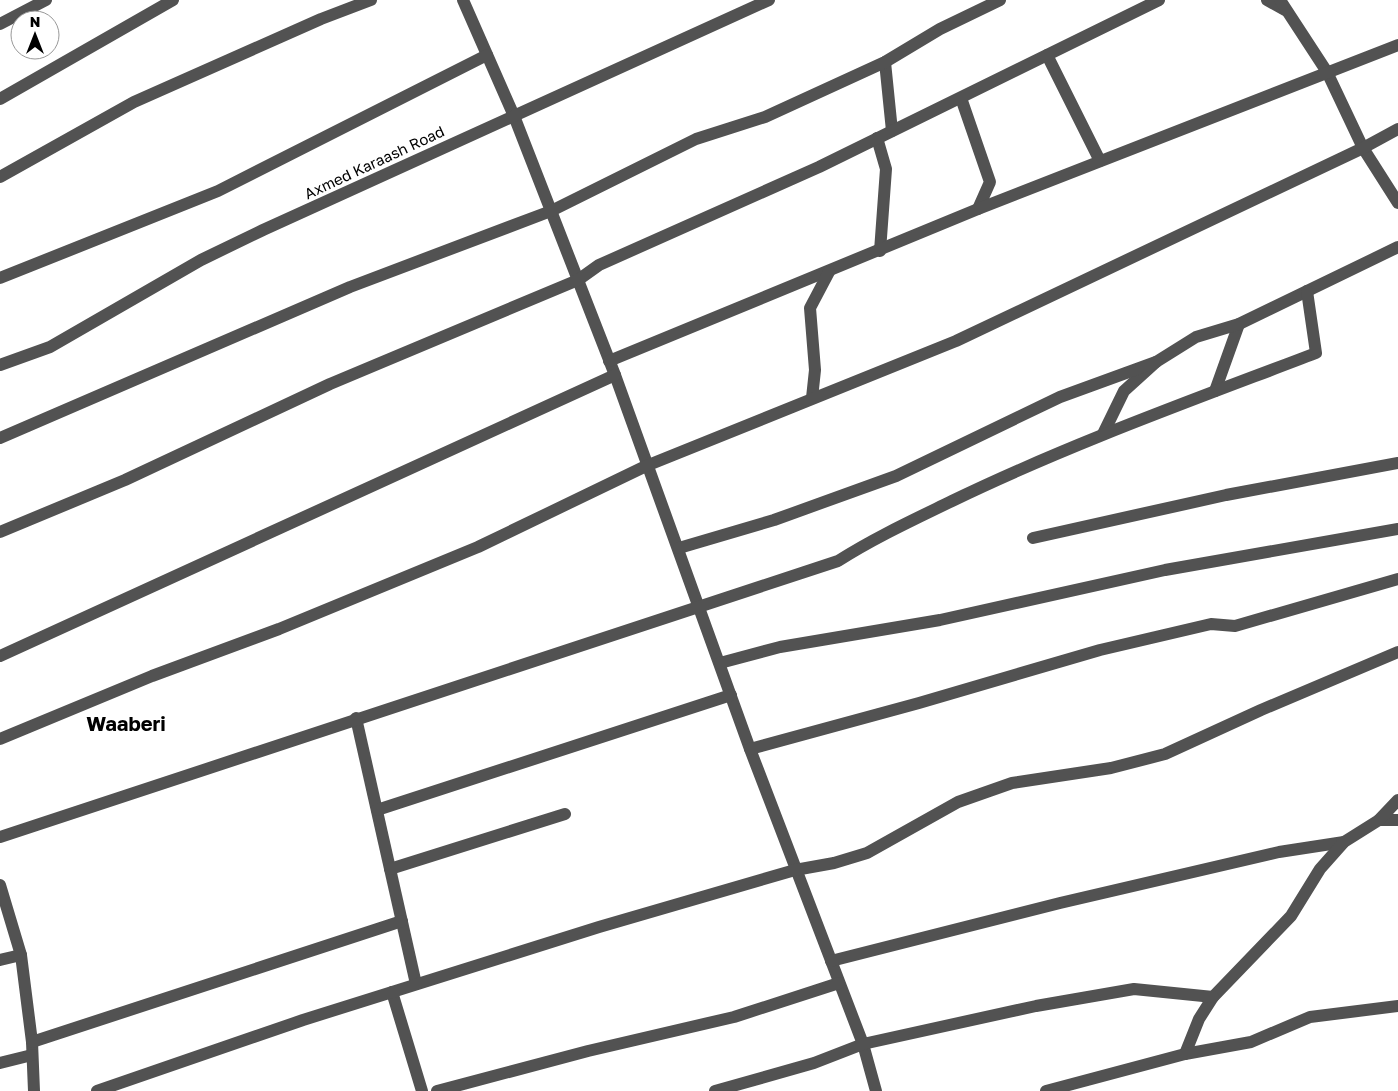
<svg xmlns="http://www.w3.org/2000/svg" width="1398" height="1091" font-family="'Golos Text',sans-serif">
  <rect width="100%" height="100%" fill="#fff"/>
  <g fill="none" stroke-linecap="round" stroke-linejoin="round">
    <g stroke="#525252" stroke-width="12">
      <polyline points="463,0 514,116 615,375 750,749 863,1044 876,1091"/>
      <polyline points="1267,0 1285,10"/>
      <polyline points="1280,0 1327,72 1363,148 1398,203"/>
      <polyline points="0,24 46,0"/>
      <polyline points="1047,55 1100,161"/>
      <polyline points="885,62 892,131"/>
      <polyline points="961,98 990,182 978,209"/>
      <polyline points="0,99 173,0"/>
      <polyline points="877,138 886,169 880,251"/>
      <polyline points="0,177 134,102 321,19 371,0"/>
      <polyline points="0,278 218,191 487,55"/>
      <polyline points="609,361 978,209 1398,45"/>
      <polyline points="0,365 50,347 201,260 263,230 769,0"/>
      <polyline points="1215,391 1239,324"/>
      <polyline points="812,398 815,370 810,308 829,272"/>
      <polyline points="1103,434 1124,391 1156,362 1196,337 1239,324 1398,247"/>
      <polyline points="0,438 350,287 551,211 696,139 765,117 885,62 940,29 1000,0"/>
      <polyline points="0,532 125,480 330,384 578,280 599,265 819,167 1159,0"/>
      <polyline points="1033,538 1226,495 1398,463"/>
      <polyline points="679,548 774,520 896,476 1060,397 1156,362"/>
      <polyline points="0,656 615,375"/>
      <polyline points="720,663 780,647 940,620 1165,570 1398,529"/>
      <polyline points="356,718 416,984"/>
      <polyline points="0,739 152,676 279,629 478,547 646,466 956,341 1363,148 1398,129"/>
      <polyline points="750,749 919,703 1100,650 1211,624 1235,626 1398,579"/>
      <polyline points="377,810 731,695"/>
      <polyline points="1379,820 1398,820"/>
      <path d="M 0,837 L 838,561 C 874,538 913,520 952,501 C 1070,444 1193,400 1316,353 L 1307,291"/>
      <polyline points="390,869 565,814"/>
      <polyline points="0,885 21,955 32,1042 34,1091"/>
      <polyline points="0,960 21,955"/>
      <polyline points="831,961 1060,903 1279,852 1344,842"/>
      <polyline points="392,992 422,1091"/>
      <polyline points="32,1042 402,921"/>
      <polyline points="1185,1054 1199,1019 1213,997 1291,916 1320,869 1344,842 1379,820 1398,800"/>
      <polyline points="0,1063 32,1055"/>
      <polyline points="97,1091 303,1020 599,927 795,870 834,863 867,853 958,802 1012,783 1111,768 1165,754 1261,710 1398,652"/>
      <polyline points="437,1091 588,1051 734,1017 839,983"/>
      <polyline points="715,1091 814,1063 863,1044 1036,1006 1134,989 1213,997"/>
      <polyline points="1046,1091 1185,1054 1251,1042 1310,1017 1398,1006"/>
    </g>
  </g>
  <g text-anchor="middle" dominant-baseline="central" stroke-width="5" stroke-linejoin="round" paint-order="stroke">
    <g font-size="15" fill="#000" stroke="#fff">
      <text transform="translate(374 162) rotate(-25)">Axmed Karaash Road</text>
    </g>
    <g font-size="20" font-weight="bold" fill="#000" stroke="#fff">
      <text x="126" y="723">Waaberi</text>
    </g>
  </g>
  <g transform="translate(35 35)"><circle r="24" fill="#ffffff" stroke="#999999"/>
  <path d="M0-4L9 19L0 12L-9 19Z" fill="#000000"/>
  <text y="-8" font-size="14" font-weight="bold" text-anchor="middle" fill="#000000">N</text>
  </g>
</svg>
